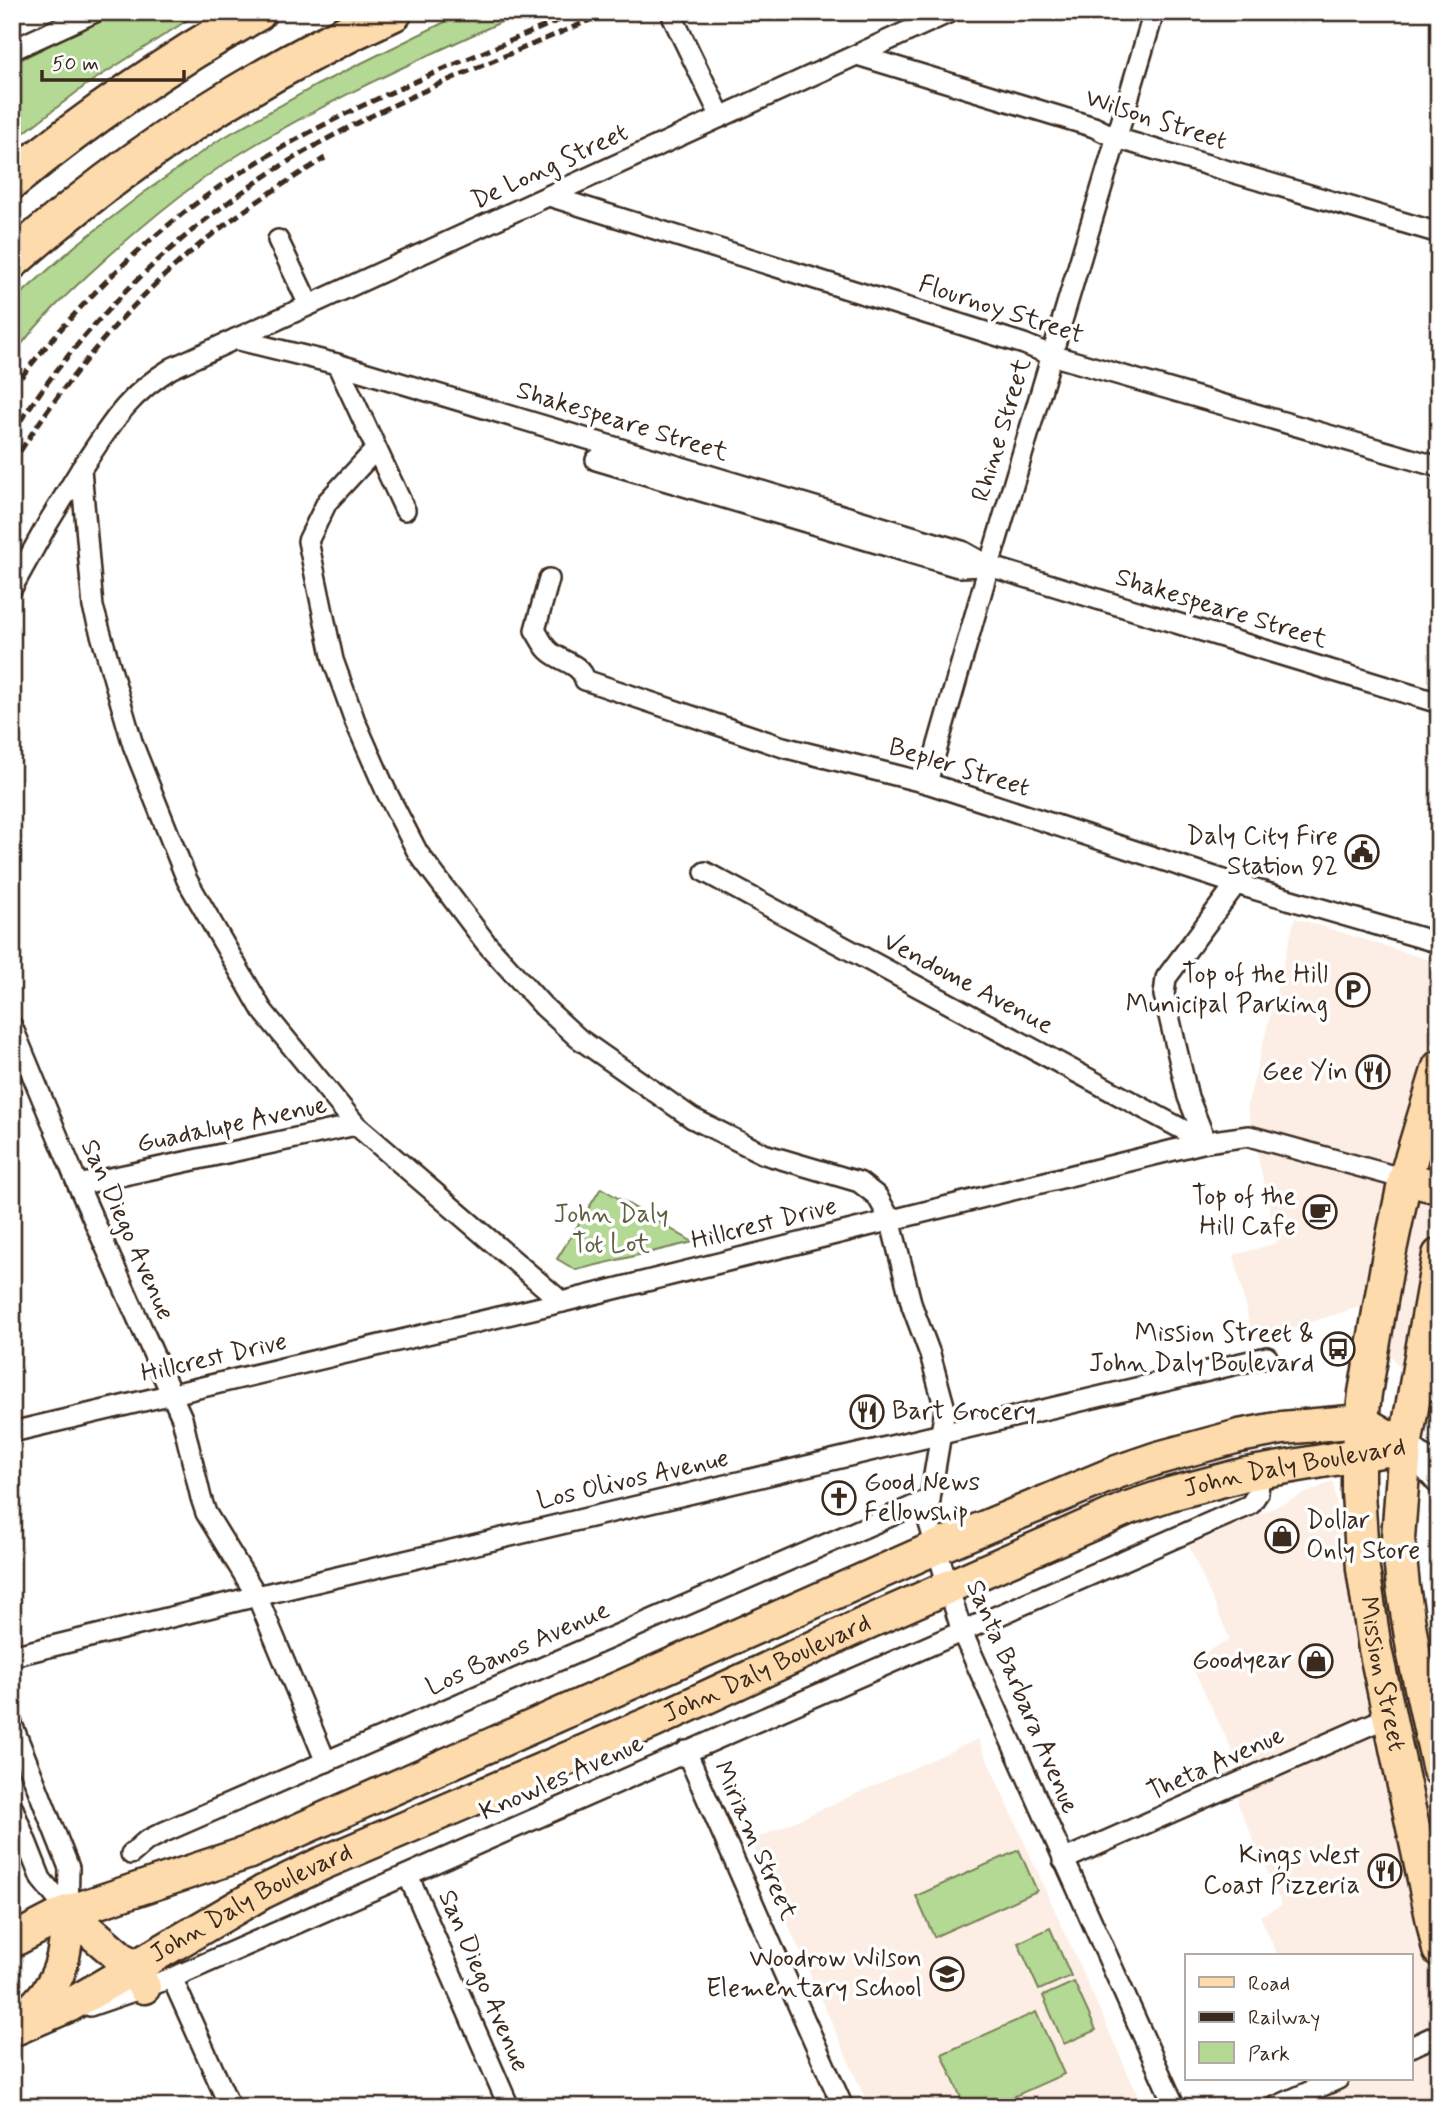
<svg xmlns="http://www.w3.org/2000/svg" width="1451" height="2119" font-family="Mynerve,sans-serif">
  <rect width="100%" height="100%" fill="#fff"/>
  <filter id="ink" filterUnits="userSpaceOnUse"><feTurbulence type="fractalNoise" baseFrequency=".0143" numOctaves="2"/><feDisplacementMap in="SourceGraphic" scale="14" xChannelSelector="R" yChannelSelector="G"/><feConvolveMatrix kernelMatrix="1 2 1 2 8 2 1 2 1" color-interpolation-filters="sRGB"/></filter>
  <g filter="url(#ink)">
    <g fill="#fceee4">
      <polygon points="1295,918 1439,963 1439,1426 1359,1307 1253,1340 1234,1255 1277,1243 1247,1106"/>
      <polygon points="1333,1481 1376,1750 1439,1736 1439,2107 1323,2107 1324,2079 1411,2079 1411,1956 1278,1956 1260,1916 1282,1905 1238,1804 1238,1763 1189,1660 1230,1640 1189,1546"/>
      <polygon points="978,1739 1143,2107 869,2107 751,1841"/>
    </g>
    <g fill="#b4d994" stroke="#788259" stroke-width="2">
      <polygon points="116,12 200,12 86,85 12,142 12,64"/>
      <path d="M 465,12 L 523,12 C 433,53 336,96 251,147 C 196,180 147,221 100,264 C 69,292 36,323 12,357 L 12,302 L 75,246 L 142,194 L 219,140 L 317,85 Z"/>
      <polygon points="601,1188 693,1242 576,1270 557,1259"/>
      <polygon points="1019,1850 1037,1891 934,1937 916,1896"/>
      <polygon points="1050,1928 1071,1976 1039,1990 1018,1943"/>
      <polygon points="1074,1982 1096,2030 1064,2044 1043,1996"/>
      <polygon points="1036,2012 1064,2074 990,2107 965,2107 942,2054"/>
    </g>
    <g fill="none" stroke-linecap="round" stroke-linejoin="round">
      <defs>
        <g id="street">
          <polyline points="673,18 721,117"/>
          <polyline points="12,50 95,12"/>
          <polyline points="857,55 1094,127 1116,138 1439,233"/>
          <polyline points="549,196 1024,344 1051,355 1439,467"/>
          <polyline points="278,240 309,305"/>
          <polyline points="235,339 337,364 962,551 989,566 1439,703"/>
          <polyline points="337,364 405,510"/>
          <polyline points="376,449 327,502 308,541 333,660 355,721 386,791 418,853 486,943 543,1006 578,1038 692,1118 764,1154 859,1182 877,1196 890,1219 912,1306 930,1354 945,1409 930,1499 928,1520 962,1632 1175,2107"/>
          <polyline points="596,460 958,567 988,566"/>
          <path d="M 549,579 L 535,630 C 539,636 543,645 548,650 C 560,662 581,663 585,680 L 783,747 L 927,783 L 1236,884 L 1439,943"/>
          <polyline points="12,588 48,523 81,469"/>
          <polyline points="927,783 989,566 1154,12"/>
          <polyline points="705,872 1206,1142"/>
          <polyline points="12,1026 78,1185 182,1418 201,1498 206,1513 257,1596 326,1762"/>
          <polyline points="1206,1142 1188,1097 1164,995 1166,978 1236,884"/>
          <polyline points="78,1185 356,1125"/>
          <path d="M 562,1302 L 356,1125 L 262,1010 L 187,880 L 133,745 L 93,607 L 81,469 C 110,426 126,396 172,368 L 950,12"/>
          <polyline points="12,1432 562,1302 1206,1142 1249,1136 1405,1179"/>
          <polyline points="12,1656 257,1596 1267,1357"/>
          <polyline points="12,1724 69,1868 68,1912"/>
          <polyline points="686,1751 843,2107"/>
          <polyline points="12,1806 41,1879 68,1912"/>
          <polyline points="131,1854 146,1841 164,1832 930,1499"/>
          <polyline points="1063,1860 1390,1716"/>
          <polyline points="408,1875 509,2107"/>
          <polyline points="172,1978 230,2107"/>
          <polyline points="90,2006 172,1978 1250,1505 1258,1493 1260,1472"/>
          <polyline points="1411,2047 1439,2034"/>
          <polyline points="1275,2107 1338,2079"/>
        </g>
        <polyline id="secondary" points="1405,1447 1421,1459 1439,1479"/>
        <g id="primary">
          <path id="s1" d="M 1439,1067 L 1405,1179 L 1388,1260 L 1365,1393 L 1358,1456 L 1358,1493 L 1363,1569 L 1375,1649 L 1439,1950"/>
          <polyline points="1405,1179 1439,1187"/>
          <polyline points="1439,1255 1405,1447 1398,1538 1403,1587 1414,1655 1439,1770"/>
          <polyline points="68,1912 134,1969 144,1987"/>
          <polyline points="12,1941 68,1912 247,1853 935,1548 1117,1472 1158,1458 1239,1436 1282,1428 1361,1421 1405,1447"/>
          <path d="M 19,2020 C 61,1987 65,1963 68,1912"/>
          <path id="s2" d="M 12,2030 L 70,2005 L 263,1892 L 321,1864 L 653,1722 L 862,1625 L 1128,1508 L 1170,1494 L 1246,1474 L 1405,1447"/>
        </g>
        <g id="highway">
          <path d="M 12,180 C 89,117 170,61 257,12"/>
          <path d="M 12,260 C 126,159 254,75 393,12"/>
        </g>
      </defs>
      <use href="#street" stroke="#3b2a1e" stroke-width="24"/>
      <use href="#secondary" stroke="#3b2a1e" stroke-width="33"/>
      <use href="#primary" stroke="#3b2a1e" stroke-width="37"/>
      <use href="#highway" stroke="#3b2a1e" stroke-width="42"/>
      <use href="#street" stroke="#fff" stroke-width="19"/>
      <use href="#secondary" stroke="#fff" stroke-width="28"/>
      <use href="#primary" stroke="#fedbac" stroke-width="32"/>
      <use href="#highway" stroke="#fedbac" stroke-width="37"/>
      <g stroke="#3b2a1e" stroke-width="5" stroke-dasharray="10 5" stroke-linecap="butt">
        <path d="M 12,389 C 80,300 160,221 256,163 C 357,101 470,59 578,12"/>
        <path d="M 12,434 C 85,319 187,221 304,152 C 400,96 507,56 609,12"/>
        <path d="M 12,464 C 63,383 124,307 198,246 C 238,213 281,185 325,158"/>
      </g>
    </g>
  </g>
  <defs>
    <symbol id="civic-ring" viewBox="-11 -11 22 22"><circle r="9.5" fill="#fff" stroke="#3b2a1e" stroke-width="1.5"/><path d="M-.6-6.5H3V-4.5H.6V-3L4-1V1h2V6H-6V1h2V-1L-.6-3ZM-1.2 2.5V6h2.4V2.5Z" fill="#3b2a1e"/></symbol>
    <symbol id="parking-ring" viewBox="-11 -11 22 22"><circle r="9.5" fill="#fff" stroke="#3b2a1e" stroke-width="1.5"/><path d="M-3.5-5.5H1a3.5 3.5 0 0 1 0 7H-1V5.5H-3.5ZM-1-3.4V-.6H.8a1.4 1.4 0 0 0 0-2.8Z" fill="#3b2a1e"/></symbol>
    <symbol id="restaurant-ring" viewBox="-11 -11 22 22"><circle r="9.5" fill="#fff" stroke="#3b2a1e" stroke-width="1.5"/><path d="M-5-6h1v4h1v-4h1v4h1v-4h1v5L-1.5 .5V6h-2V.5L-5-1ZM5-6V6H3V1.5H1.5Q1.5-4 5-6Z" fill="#3b2a1e"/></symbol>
    <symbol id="cafe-ring" viewBox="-11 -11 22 22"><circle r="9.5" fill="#fff" stroke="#3b2a1e" stroke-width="1.5"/><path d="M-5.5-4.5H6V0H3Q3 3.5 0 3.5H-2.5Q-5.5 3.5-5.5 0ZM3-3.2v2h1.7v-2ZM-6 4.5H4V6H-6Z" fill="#3b2a1e"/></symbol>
    <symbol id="bus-ring" viewBox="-11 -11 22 22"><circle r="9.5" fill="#fff" stroke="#3b2a1e" stroke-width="1.5"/><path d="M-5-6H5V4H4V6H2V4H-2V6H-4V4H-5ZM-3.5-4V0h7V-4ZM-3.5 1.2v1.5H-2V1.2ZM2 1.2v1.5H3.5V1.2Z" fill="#3b2a1e"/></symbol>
    <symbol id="church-ring" viewBox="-11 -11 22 22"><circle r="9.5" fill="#fff" stroke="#3b2a1e" stroke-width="1.5"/><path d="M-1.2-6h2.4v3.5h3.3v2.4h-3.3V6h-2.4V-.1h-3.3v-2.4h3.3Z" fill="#3b2a1e"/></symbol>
    <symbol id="shop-ring" viewBox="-11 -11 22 22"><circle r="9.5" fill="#fff" stroke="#3b2a1e" stroke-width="1.5"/><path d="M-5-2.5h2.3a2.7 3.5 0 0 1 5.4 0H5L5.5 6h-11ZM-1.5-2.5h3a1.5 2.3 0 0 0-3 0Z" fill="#3b2a1e"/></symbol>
    <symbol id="school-ring" viewBox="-11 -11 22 22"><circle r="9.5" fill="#fff" stroke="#3b2a1e" stroke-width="1.5"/><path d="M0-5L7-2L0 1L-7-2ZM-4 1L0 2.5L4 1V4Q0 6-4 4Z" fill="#3b2a1e"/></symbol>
  </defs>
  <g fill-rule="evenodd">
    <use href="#civic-ring" x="1343" y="833" width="38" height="38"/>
    <use href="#parking-ring" x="1334" y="971" width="38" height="38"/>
    <use href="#restaurant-ring" x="1354" y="1053" width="38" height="38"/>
    <use href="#cafe-ring" x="1301" y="1193" width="38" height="38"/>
    <use href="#bus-ring" x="1319" y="1330" width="38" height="38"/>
    <use href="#restaurant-ring" x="848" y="1393" width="38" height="38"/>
    <use href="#church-ring" x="820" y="1479" width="38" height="38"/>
    <use href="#shop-ring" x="1263" y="1517" width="38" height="38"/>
    <use href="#shop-ring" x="1297" y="1642" width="38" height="38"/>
    <use href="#restaurant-ring" x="1366" y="1852" width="38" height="38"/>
    <use href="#school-ring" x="928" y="1955" width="38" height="38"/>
  </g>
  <g text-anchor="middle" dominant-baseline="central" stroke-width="7" stroke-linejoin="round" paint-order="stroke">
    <g font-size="26" fill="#3b2a1e" stroke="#fff">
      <text transform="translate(1156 120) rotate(18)">Wilson Street</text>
      <text transform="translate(550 167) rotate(-25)">De Long Street</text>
      <text transform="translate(1001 310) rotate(18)">Flournoy Street</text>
      <text transform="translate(622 422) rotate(17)">Shakespeare Street</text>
      <text transform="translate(1002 430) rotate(-73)">Rhine Street</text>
      <text transform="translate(1221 609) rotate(17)">Shakespeare Street</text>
      <text transform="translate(959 768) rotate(17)">Bepler Street</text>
      <text transform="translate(968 984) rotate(28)">Vendome Avenue</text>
      <text transform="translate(232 1125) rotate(-12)">Guadalupe Avenue</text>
      <text transform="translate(764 1224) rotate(-14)">Hillcrest Drive</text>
      <text transform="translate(127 1230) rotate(66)">San Diego Avenue</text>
      <text transform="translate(214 1358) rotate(-13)">Hillcrest Drive</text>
      <text stroke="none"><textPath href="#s2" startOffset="1405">John Daly Boulevard</textPath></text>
      <text transform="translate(633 1480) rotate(-13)">Los Olivos Avenue</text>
      <text transform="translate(518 1649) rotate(-24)">Los Banos Avenue</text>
      <text stroke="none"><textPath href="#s2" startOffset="838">John Daly Boulevard</textPath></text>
      <text stroke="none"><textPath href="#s1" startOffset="618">Mission Street</textPath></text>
      <text transform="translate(1022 1697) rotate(67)">Santa Barbara Avenue</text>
      <text transform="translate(1216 1764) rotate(-24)">Theta Avenue</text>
      <text transform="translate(562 1778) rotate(-24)">Knowles Avenue</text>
      <text transform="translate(755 1841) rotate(66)">Miriam Street</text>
      <text stroke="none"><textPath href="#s2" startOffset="271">John Daly Boulevard</textPath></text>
      <text transform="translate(483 1981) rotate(67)">San Diego Avenue</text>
    </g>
    <g font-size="26" fill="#3b2a1e" stroke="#fff" text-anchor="end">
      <text x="1338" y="837">Daly City Fire<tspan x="1338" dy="30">Station 92</tspan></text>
      <text x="1328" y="975">Top of the Hill<tspan x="1328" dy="30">Municipal Parking</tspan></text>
      <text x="1348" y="1072">Gee Yin</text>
      <text x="1296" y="1197">Top of the<tspan x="1296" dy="30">Hill Cafe</tspan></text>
      <text x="1314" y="1334">Mission Street &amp;<tspan x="1314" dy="30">John Daly Boulevard</tspan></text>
      <text x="892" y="1412" text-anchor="start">Bart Grocery</text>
      <text x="864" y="1483" text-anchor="start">Good News<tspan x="864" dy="30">Fellowship</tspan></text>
      <text x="1306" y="1521" text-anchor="start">Dollar<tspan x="1306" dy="30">Only Store</tspan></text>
      <text x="1292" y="1661">Goodyear</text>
      <text x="1360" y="1856">Kings West<tspan x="1360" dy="30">Coast Pizzeria</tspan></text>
      <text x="922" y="1959">Woodrow Wilson<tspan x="922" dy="30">Elementary School</tspan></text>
    </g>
    <g font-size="26" fill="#5f5f41" stroke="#fff">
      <text x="611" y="1215">John Daly<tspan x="611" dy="30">Tot Lot</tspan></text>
    </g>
  </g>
  <rect width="1451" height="2119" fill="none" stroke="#fff" stroke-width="42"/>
  <rect x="21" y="21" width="1409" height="2077" fill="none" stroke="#3b2a1e" stroke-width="2.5" filter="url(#ink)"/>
  <rect x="1185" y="1954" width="228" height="126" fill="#ffffff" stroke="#b1aaa5" stroke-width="2"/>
  <rect x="1199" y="1977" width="35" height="10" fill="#fedbac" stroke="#b1aaa5" stroke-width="2"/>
  <text x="1248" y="1990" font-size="21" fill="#3b2a1e">Road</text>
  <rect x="1199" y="2012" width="35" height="10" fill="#3b2a1e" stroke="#b1aaa5" stroke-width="2"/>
  <text x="1248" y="2024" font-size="21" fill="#3b2a1e">Railway</text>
  <rect x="1199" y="2042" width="35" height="21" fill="#b4d994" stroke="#b1aaa5" stroke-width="2"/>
  <text x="1248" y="2060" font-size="21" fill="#3b2a1e">Park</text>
  <path d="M42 70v10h142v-10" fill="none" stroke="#3b2a1e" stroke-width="3.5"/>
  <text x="52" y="70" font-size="21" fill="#3b2a1e" stroke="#ffffff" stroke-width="5" paint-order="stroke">50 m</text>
</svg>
